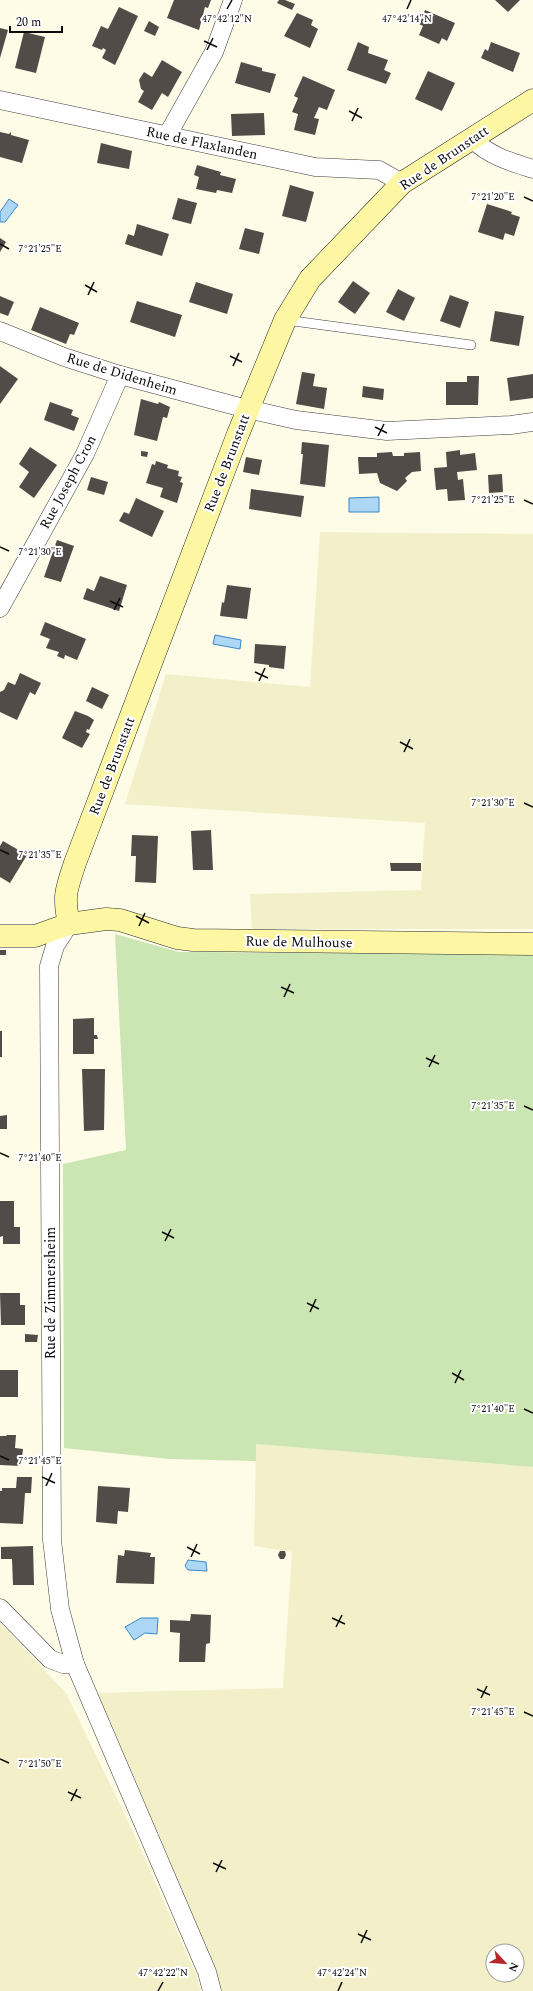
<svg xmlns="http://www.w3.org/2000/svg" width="533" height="1991" font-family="Spectral,serif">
  <rect width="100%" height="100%" fill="#fefbe7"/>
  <g fill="#f3f0c9" fill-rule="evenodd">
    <polygon points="320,532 533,534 533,929 252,929 250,894 421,890 425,823 125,804 166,674 310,687"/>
    <path d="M 256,1444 L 533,1467 L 533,1991 L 221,1991 L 210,1956 L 94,1693 L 283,1688 L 292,1552 L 254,1546 ZM 493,1951 L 517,1951 L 517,1975 L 493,1975 Z"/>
    <polygon points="0,1623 66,1693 134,1834 197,1977 201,1991 0,1991"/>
  </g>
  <polygon fill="#cce6b3" points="115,934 179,952 533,954 533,1467 256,1444 256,1461 169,1459 64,1448 63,1164 126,1150"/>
  <g fill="#add7f4" stroke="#3789c9">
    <polygon points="9,199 18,205 5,222 0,222 0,212"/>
    <polygon points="379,497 379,512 349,512 349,498"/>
    <polygon points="215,635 241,640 240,649 213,644"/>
    <polygon points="188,1560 206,1562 207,1571 188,1570 185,1566"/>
    <polygon points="141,1618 158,1618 157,1634 145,1633 134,1640 125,1627"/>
  </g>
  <g fill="#524b47">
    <polygon points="174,0 211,0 208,8 205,7 199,30 167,18"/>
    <polygon points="279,0 285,0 295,4 292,10 277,3"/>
    <polygon points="495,0 520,0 508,12"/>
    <polygon points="119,7 138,16 115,65 102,58 106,50 103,48 102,50 92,46 101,26 108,29"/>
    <polygon points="425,10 455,23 447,41 442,38 439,44 419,35 423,26 419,24"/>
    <polygon points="297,13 313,20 311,25 318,29 310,48 284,36"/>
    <polygon points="149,21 159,27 155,36 144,31"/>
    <polygon points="0,28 8,30 0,58"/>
    <polygon points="24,32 45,37 36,73 15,68"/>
    <polygon points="358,42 369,47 368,53 388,60 384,70 391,73 386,84 347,70"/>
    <polygon points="491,42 520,53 513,72 481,58 485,49 488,51"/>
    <polygon points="162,60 182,72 168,97 162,93 152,110 138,102 144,91 141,89 139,80 144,72 152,77"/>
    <polygon points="241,62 262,68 262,71 276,74 270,93 235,83"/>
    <polygon points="428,71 455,83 442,111 415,99"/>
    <polygon points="303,76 335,90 327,110 319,107 314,118 319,119 315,135 294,130 298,114 292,112 298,98 294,96"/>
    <polygon points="264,113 265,135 232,136 231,114"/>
    <polygon points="0,132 9,134 11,132 11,135 29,140 22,163 0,157"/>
    <polygon points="101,143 132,151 129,169 97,163"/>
    <polygon points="197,165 221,172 220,175 236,179 232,193 217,190 216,193 196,189 199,177 194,175"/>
    <polygon points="290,185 314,192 306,222 282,216"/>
    <polygon points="178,198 197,203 191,224 172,219"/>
    <polygon points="487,204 512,212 511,214 520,217 514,236 505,233 503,240 478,232"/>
    <polygon points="137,224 169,234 162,256 125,244 128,234 134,236"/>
    <polygon points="245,228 264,233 259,254 239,249"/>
    <polygon points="0,238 6,242 0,252"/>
    <polygon points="353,281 370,293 355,314 338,302"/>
    <polygon points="196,282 233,294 227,314 189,302"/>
    <polygon points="398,289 415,298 404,321 386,312"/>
    <polygon points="450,295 469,302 460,328 440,321"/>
    <polygon points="0,296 14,302 8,316 0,313"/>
    <polygon points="137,301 182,315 175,337 130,322"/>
    <polygon points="40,307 79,323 74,335 70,334 66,344 31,330"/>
    <polygon points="495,311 524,316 519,346 490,341"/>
    <polygon points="0,366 18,379 0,404"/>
    <polygon points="302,372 315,374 313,386 327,388 324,409 296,404"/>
    <polygon points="533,374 533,398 510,401 507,378"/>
    <polygon points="467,376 479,376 478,405 446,405 446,382 467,382"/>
    <polygon points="363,386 384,389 383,400 362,397"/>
    <polygon points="141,399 158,404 159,402 170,407 167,418 163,417 157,441 134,435"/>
    <polygon points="50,402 73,410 71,415 79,418 74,431 44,420"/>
    <polygon points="302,442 329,445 325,487 300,484 303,454 301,454"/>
    <polygon points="30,447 57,465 34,498 19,487 29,472 19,464"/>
    <polygon points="460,450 460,455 475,453 477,470 457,472 458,480 463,479 465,500 448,501 447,489 436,490 434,468 447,467 446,452"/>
    <polygon points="141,451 148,452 147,457 141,456"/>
    <polygon points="392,452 393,456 404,456 404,453 420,452 421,471 412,472 405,478 407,481 397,491 380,483 377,473 359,474 358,457 377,457 377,453"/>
    <polygon points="246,457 262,460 259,475 243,472"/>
    <polygon points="156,461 168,465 167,468 179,471 178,476 182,477 180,482 183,483 177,503 160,497 163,488 146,483 152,464 155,465"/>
    <polygon points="502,474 503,492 489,493 488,475"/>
    <polygon points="91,477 108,482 104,495 87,490"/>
    <polygon points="251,489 304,496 301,517 249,509"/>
    <polygon points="136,498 164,511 152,537 119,521 124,512 129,514"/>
    <polygon points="57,540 74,546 61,582 44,577"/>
    <polygon points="100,576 127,585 119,611 83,599 87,588 94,591"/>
    <polygon points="227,585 251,588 247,619 220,616 222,602 224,603"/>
    <polygon points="45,622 86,639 77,660 65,655 64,659 57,656 59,652 46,648 50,639 40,635"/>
    <polygon points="255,644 286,646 284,669 269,667 269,665 254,663"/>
    <polygon points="20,673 41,683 35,695 30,692 17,720 0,712 0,692 4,690 8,682 15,685"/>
    <polygon points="92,687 109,695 102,709 86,701"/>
    <polygon points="75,711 88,716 94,720 89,730 87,729 86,732 90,734 82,748 62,738"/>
    <polygon points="211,830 213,870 193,870 191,831"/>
    <polygon points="132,835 158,836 156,883 135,882 136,856 131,856"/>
    <polygon points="3,841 27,855 10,883 0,877 0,846"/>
    <polygon points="390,863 421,863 421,871 391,871"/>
    <rect x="0" y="950" width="6" height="5"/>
    <polygon points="94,1018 94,1035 97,1035 98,1039 94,1039 94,1054 73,1054 73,1019"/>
    <rect x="0" y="1031" width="2" height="26"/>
    <polygon points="82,1069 105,1069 104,1130 84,1131"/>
    <polygon points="7,1115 7,1129 0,1129 0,1116"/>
    <polygon points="0,1201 14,1201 14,1227 20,1227 20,1244 3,1244 3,1236 0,1237"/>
    <polygon points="0,1293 20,1293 20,1305 25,1305 25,1325 1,1325"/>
    <polygon points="25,1334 38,1335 37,1342 25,1342"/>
    <rect x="0" y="1370" width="18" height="27"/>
    <polygon points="7,1435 16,1435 15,1448 23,1449 21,1466 0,1465 0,1436 6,1436"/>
    <polygon points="17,1477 32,1477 31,1493 25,1493 23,1524 0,1523 0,1491 2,1491 2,1488 16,1488"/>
    <polygon points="98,1486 130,1488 128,1512 118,1511 117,1524 96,1522"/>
    <polygon points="33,1546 34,1585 13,1585 12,1559 1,1559 1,1547"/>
    <polygon points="125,1550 151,1553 150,1557 155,1557 154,1584 116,1583 118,1555 124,1556"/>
    <polygon points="280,1551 285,1551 286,1555 284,1559 280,1559 278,1555"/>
    <polygon points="191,1614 211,1615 210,1643 206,1644 205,1662 179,1662 180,1633 170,1632 170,1620 190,1621"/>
  </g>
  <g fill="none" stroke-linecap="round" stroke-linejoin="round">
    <defs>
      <polyline id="service" points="286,320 471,345"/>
      <g id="minor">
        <polyline points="0,100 315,167 379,170 402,183"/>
        <polyline points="167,136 214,52 233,0"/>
        <path d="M 472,139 C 490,156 510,162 533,169"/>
        <polyline points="0,331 64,357 120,375 247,409 296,420 387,431 511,425 533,422"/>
        <polyline points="0,608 85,454 120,375"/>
        <polyline points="69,924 55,946 49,966 52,1540 60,1609 75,1664 207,1972 212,1991"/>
        <polyline points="0,1608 50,1659 63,1664 75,1664"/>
      </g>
      <g id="secondary">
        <path d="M 69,924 C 63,896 66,890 75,863 L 238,434 L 285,320 L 310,279 L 402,183 L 533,100"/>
        <polyline points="0,936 35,936 69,924 106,919 120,920 177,938 193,940 533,944"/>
      </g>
    </defs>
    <use href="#service" stroke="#3d3d3d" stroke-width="10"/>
    <use href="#minor" stroke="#3d3d3d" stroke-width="19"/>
    <use href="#secondary" stroke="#2c2c2c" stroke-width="23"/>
    <use href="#service" stroke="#fff" stroke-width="9"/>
    <use href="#minor" stroke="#fff" stroke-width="18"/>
    <use href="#secondary" stroke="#fdf6a3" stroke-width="22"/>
  </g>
  <path fill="none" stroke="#0a0a0a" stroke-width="1.5" d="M 227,9 L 232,0M 407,9 L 411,0M 204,41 L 217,47M 207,50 L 213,38M 349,111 L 362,118M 352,121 L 358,108M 524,197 L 533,201M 0,244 L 9,249M 85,285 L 97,292M 88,295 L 94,282M 230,356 L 242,362M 233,366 L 239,353M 375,427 L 387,433M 378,436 L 384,424M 524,500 L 533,504M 0,547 L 9,551M 110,601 L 123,607M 114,610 L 120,598M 255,672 L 268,678M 259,681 L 265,668M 400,742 L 413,749M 404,752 L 410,739M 524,803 L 533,807M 0,850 L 9,854M 136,916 L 149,923M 139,926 L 145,913M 281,987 L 294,993M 284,997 L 290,984M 426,1058 L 439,1064M 429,1067 L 435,1055M 524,1106 L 533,1110M 0,1153 L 9,1157M 162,1232 L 174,1238M 165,1241 L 171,1229M 307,1303 L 319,1309M 310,1312 L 316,1299M 452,1373 L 464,1380M 455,1383 L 461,1370M 524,1409 L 533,1413M 0,1456 L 9,1460M 42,1477 L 55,1483M 46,1486 L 52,1473M 187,1547 L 200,1554M 191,1557 L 197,1544M 332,1618 L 345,1624M 336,1627 L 342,1615M 477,1689 L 490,1695M 481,1698 L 487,1686M 524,1712 L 533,1716M 0,1759 L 9,1763M 68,1792 L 81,1798M 71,1801 L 77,1789M 213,1863 L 226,1869M 216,1872 L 222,1860M 358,1934 L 371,1940M 361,1943 L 367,1930M 158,1991 L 163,1982M 338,1991 L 342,1982"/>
  <g text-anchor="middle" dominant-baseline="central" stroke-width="4" stroke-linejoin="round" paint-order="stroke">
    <g font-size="14" fill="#0a0a0a" stroke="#fff">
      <text transform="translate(202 143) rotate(12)">Rue de Flaxlanden</text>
      <text transform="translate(444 158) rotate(-34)">Rue de Brunstatt</text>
      <text transform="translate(122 374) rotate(17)">Rue de Didenheim</text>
      <text transform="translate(227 463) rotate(-69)">Rue de Brunstatt</text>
      <text transform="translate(68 482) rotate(-62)">Rue Joseph Cron</text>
      <text transform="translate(112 766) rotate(-69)">Rue de Brunstatt</text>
      <text transform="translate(299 942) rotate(1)">Rue de Mulhouse</text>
      <text transform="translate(50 1293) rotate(-90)">Rue de Zimmersheim</text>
    </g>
  </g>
  <g font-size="10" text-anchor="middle" fill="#0a0a0a" stroke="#fff" stroke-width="4" stroke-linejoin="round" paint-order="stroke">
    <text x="227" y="22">47°42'12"N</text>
    <text x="407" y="22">47°42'14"N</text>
    <text x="493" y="200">7°21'20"E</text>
    <text x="40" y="252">7°21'25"E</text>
    <text x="493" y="503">7°21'25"E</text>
    <text x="40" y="555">7°21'30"E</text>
    <text x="493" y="806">7°21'30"E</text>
    <text x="40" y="858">7°21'35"E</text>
    <text x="493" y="1109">7°21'35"E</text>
    <text x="40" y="1161">7°21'40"E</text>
    <text x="493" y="1412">7°21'40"E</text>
    <text x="40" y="1464">7°21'45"E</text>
    <text x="493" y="1715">7°21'45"E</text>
    <text x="40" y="1767">7°21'50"E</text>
    <text x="163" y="1976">47°42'22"N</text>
    <text x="342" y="1976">47°42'24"N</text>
  </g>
  <g transform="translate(505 1963) rotate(116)"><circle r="19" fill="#ffffff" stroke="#9d9d9d"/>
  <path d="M0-3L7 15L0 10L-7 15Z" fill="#b52729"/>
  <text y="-6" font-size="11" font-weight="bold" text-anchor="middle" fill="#0a0a0a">N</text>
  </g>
  <path d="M10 26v6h52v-6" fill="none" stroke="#0a0a0a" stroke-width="2"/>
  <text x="16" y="26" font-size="12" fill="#0a0a0a" stroke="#ffffff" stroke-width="3" paint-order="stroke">20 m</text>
</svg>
